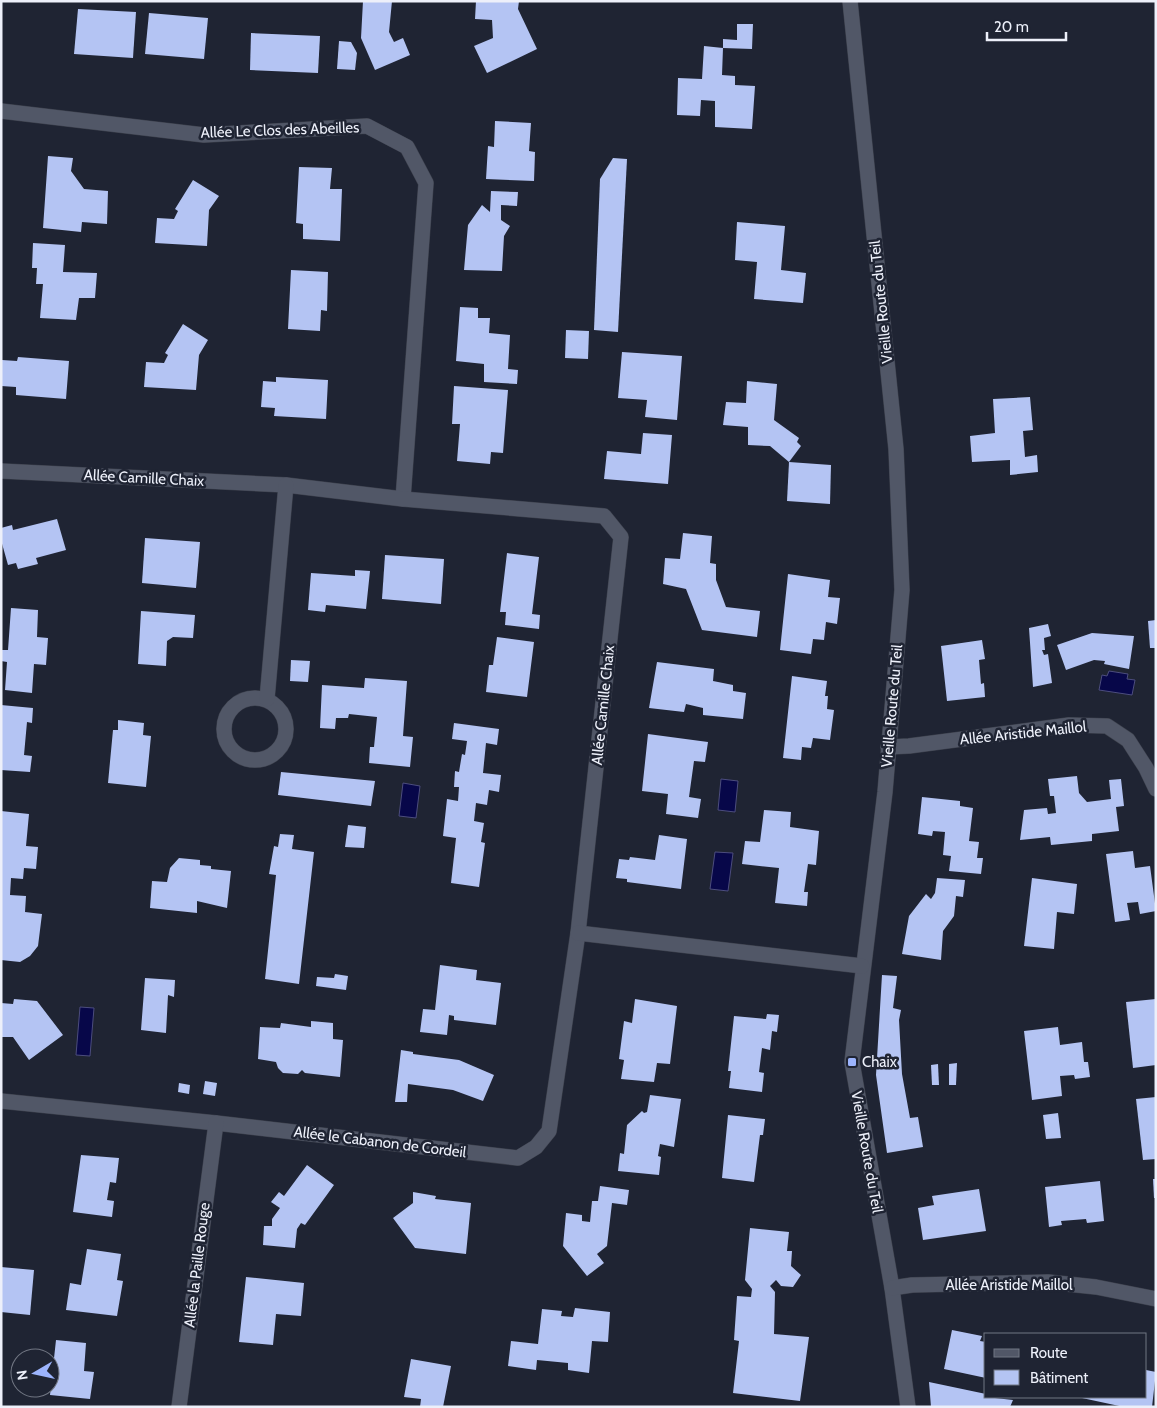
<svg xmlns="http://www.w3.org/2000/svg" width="1157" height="1408" font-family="Cabin,sans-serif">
  <rect width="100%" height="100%" fill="#1f2433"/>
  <g fill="#070749" stroke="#4c4d7e">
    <polygon points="1109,671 1128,674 1127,679 1135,680 1132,695 1099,690 1102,675 1107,676"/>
    <polygon points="721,779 738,781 735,812 718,810"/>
    <polygon points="403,783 420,786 416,818 399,816"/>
    <polygon points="715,852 733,853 728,891 710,889"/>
    <polygon points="80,1007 94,1008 90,1056 76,1055"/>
  </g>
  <g fill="#b4c4f3">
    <polygon points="363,1 392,1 389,32 394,42 403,38 410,55 375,70 361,38"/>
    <polygon points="476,1 519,1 518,9 537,49 487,73 474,46 493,38 492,20 475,19"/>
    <polygon points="78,9 136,12 133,58 74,54"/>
    <polygon points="149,13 208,18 204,59 145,54"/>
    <polygon points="737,24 753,24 752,49 723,48 723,39 737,40"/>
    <polygon points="251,33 320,36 318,73 250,70"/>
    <polygon points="339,41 351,42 357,53 355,70 337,69"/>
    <polygon points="704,46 723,48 722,75 735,76 735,85 755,86 752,129 715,127 715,101 701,100 700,116 677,115 678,78 702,79"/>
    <polygon points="495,121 531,123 529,151 535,152 534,181 486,179 488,146 494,147"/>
    <polygon points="48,156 73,158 71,171 84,189 108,191 107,224 82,222 81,232 43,228"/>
    <polygon points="613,158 627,159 618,332 594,330 600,179"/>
    <polygon points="299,167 332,168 330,189 342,189 340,241 303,239 303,224 296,223"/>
    <polygon points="193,180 219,196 209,210 207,246 155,243 157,218 174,219 178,211 175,209"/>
    <polygon points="491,191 518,192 517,206 501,205 501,220 510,226 504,236 502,271 464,270 468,225 482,205 490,212"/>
    <polygon points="737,222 785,226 781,270 806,273 803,303 754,299 757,262 735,260"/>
    <polygon points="33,243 65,245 63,272 97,273 95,298 79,298 76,320 40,318 43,284 36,284 37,268 32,268"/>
    <polygon points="291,270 328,272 327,311 321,310 320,331 288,329"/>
    <polygon points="460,307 478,308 478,318 490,318 489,333 510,335 508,369 518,370 517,384 484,382 484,364 456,361"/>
    <polygon points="183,324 208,340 199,355 196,390 144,387 146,362 164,363 168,355 165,353"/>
    <polygon points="566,330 589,331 588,359 565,358"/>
    <polygon points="622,352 682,356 677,420 645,417 647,400 618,398"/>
    <polygon points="18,357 69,361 66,399 16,395 16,387 1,386 2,360 17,361"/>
    <polygon points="276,377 328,380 326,419 274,416 275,408 261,407 263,381 276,382"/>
    <polygon points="747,381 777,384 774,420 799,438 797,442 801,446 789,462 770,446 748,445 748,427 723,425 726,402 746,403"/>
    <polygon points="454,386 508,390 503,453 491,452 490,464 457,461 460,424 452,424"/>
    <polygon points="1030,397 1033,430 1023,431 1025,457 1037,455 1038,472 1010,475 1010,460 972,462 970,436 995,433 993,399"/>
    <polygon points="643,433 672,435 668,484 604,479 607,451 641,454"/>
    <polygon points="789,462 831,465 830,504 787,501"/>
    <polygon points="57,519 66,550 36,558 38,564 18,569 16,563 8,565 1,540 1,528 12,525 13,530"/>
    <polygon points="683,533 712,536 710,563 716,564 716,580 726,607 760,611 757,637 702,630 686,589 663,584 665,558 680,559"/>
    <polygon points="145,538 200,542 196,588 142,583"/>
    <polygon points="507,553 539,557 532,614 540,615 539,629 505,625 506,612 500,612"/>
    <polygon points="385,555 444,559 441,604 382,599"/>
    <polygon points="355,570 370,571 366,609 326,605 325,612 308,610 311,573 355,576"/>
    <polygon points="788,574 830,580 828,597 840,598 837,624 826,622 824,640 813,639 811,654 780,650"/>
    <polygon points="11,608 38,610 37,637 48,638 46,665 34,664 32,693 5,690 7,662 1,661 1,650 8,650"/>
    <polygon points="141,611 195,615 193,638 173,637 167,641 166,666 138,664"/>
    <polygon points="1156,620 1156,648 1150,648 1148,621"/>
    <polygon points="1048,624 1051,636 1044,638 1045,650 1042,650 1044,655 1048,654 1052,683 1033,687 1029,628"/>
    <polygon points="1092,633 1134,636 1129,669 1104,664 1105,661 1094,660 1066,670 1057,645"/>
    <polygon points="497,637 534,642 527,697 486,692 489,665 493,665"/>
    <polygon points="982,640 985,659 979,660 981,684 984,683 985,697 947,701 941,646"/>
    <polygon points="291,660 310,661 308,682 290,681"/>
    <polygon points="657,662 714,669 713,681 733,685 733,691 746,693 743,719 703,715 703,708 686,704 684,712 649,708"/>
    <polygon points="792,676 827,681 825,696 828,696 827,709 834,710 830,740 813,738 811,748 802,747 801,760 783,758"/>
    <polygon points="365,678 407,681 403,736 413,737 410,767 369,763 370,747 374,747 377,717 349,714 348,718 336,718 335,729 320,728 322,685 364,688"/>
    <polygon points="1,705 33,708 32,723 27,722 24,755 32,756 30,772 1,770"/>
    <polygon points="118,720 144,723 143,735 151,736 146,787 108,783 113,730 118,730"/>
    <polygon points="454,723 499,729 497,745 486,743 483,773 501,775 499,792 489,790 487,805 476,803 474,821 484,823 481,842 485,843 479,887 451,883 456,838 443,836 447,799 458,801 459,787 454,787 455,771 459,772 462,754 465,755 467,741 452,739"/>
    <polygon points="648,734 708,742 705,762 694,761 689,797 701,799 698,818 666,814 668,794 642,791"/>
    <polygon points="281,772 375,781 371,806 278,795"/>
    <polygon points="1077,776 1079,793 1087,802 1111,799 1109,780 1121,779 1124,806 1116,807 1119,831 1092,834 1092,841 1051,845 1050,837 1020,840 1024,810 1047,808 1048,814 1056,813 1054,796 1050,796 1048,779"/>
    <polygon points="922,797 960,801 960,806 973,808 969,841 979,842 977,858 983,858 981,874 949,871 951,856 943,855 945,832 933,831 932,836 918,834"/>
    <polygon points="764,810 791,812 790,827 819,831 816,865 808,864 804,892 808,892 807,906 775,903 779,868 742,864 745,841 760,842"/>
    <polygon points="1,811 29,814 26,846 38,847 36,869 24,868 23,879 11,878 10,895 26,896 25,912 42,914 38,946 30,956 20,962 1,960"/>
    <polygon points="348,825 366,827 364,848 345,847"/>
    <polygon points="280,834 294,835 292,849 314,852 299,984 265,979 276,875 269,874 274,846 278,847"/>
    <polygon points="659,835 687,839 681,889 627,882 627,879 616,878 619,859 629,860 630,857 655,860"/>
    <polygon points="1133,851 1135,868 1150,866 1156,911 1140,914 1138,902 1127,903 1130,920 1115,922 1106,854"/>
    <polygon points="179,858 200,860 200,865 211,866 211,869 231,871 227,908 197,901 197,913 150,908 152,881 167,882 170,868"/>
    <polygon points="937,878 965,880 963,897 956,896 954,916 943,931 941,960 902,954 909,916 926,894 931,899 935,893"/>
    <polygon points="1032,878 1077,884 1074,914 1057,912 1054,949 1024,946"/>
    <polygon points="440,965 477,970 476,980 501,983 496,1025 454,1020 454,1016 449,1015 447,1035 420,1032 423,1009 435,1010"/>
    <polygon points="335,974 348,976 346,990 316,986 317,977 334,978"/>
    <polygon points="882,975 897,976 893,1008 901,1010 899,1020 902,1074 910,1118 918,1117 923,1147 887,1153 876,1075"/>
    <polygon points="145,978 175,980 174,997 168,995 166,1033 141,1030"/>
    <polygon points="14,999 37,1001 63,1035 29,1060 13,1037 2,1037 1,1003 13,1004"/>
    <polygon points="635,999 677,1006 670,1064 657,1063 654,1082 621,1079 624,1060 619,1059 624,1021 632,1023"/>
    <polygon points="1156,999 1156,1065 1133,1068 1126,1002"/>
    <polygon points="767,1014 779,1015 777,1032 772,1031 770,1050 762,1048 759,1072 764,1073 762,1092 729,1088 731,1071 728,1071 734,1016 766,1019"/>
    <polygon points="311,1021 333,1023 333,1039 343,1040 340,1077 305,1073 302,1070 298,1074 283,1073 278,1068 276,1062 258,1059 260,1027 280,1028 281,1023 311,1027"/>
    <polygon points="1058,1027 1060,1045 1082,1042 1084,1062 1088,1062 1090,1077 1075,1079 1074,1075 1060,1076 1062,1096 1032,1100 1024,1031"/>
    <polygon points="401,1050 413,1052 413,1054 459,1060 494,1075 483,1101 453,1090 408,1084 407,1102 395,1102"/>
    <polygon points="957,1063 956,1085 949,1085 949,1064"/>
    <polygon points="938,1064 939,1085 932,1085 931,1065"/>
    <polygon points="205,1081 217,1083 215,1096 203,1094"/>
    <polygon points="179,1083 190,1085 189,1094 178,1092"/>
    <polygon points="650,1095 681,1099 674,1147 660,1144 658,1156 661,1157 659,1175 618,1171 620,1153 624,1154 627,1125 642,1111 644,1113 647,1112"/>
    <polygon points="1156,1097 1156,1159 1143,1160 1136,1099"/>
    <polygon points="1058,1113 1061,1138 1046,1139 1043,1115"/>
    <polygon points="728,1115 765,1119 763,1135 760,1135 754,1182 722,1178"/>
    <polygon points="81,1155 119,1158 116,1183 110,1182 107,1200 114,1201 112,1217 73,1212"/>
    <polygon points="307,1165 334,1185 305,1225 301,1223 297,1229 295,1248 263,1245 264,1226 272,1226 272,1219 280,1208 271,1202 279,1192 284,1196"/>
    <polygon points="1153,1179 1156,1179 1156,1198 1154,1198"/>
    <polygon points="1100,1181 1104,1221 1087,1223 1086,1219 1061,1221 1062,1225 1049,1227 1045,1187"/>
    <polygon points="600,1186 629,1190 627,1205 612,1203 607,1246 597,1254 604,1263 587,1276 563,1246 566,1213 582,1215 582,1221 590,1222 592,1201 598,1201"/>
    <polygon points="979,1189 986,1231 923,1240 918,1208 934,1205 932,1196"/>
    <polygon points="413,1192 436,1196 435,1199 471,1203 466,1254 415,1248 393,1218 413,1203"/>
    <polygon points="750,1228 789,1232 787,1251 792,1251 791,1266 801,1275 793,1287 781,1286 776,1280 770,1286 775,1292 774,1334 809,1337 800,1401 733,1393 739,1341 734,1340 737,1296 751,1297 752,1289 745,1280"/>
    <polygon points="87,1249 121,1254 117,1280 123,1281 117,1316 66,1310 70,1283 81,1285"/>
    <polygon points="1,1267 34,1270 30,1315 1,1312"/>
    <polygon points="246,1277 304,1283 301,1316 276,1314 273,1345 239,1342"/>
    <polygon points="575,1308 610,1312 608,1342 592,1341 589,1373 568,1370 568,1363 537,1360 536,1370 508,1366 511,1341 538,1344 542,1309 562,1311 561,1316 573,1317"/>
    <polygon points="952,1330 982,1336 980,1341 986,1342 986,1378 944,1369"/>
    <polygon points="56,1340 86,1343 84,1371 94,1372 90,1399 50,1395"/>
    <polygon points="411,1359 451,1366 443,1407 420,1407 421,1399 404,1397"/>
    <polygon points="1146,1370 1156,1372 1152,1407 1124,1407 1082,1398 1146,1397"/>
    <polygon points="929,1382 986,1394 986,1397 1013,1400 1010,1407 931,1407"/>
  </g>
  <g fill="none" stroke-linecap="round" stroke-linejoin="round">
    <defs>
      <g id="minor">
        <polyline points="850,1 896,449 902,590 885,792 852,1062 892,1288 908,1407"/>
        <polyline points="1,111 204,135 367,126 407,147 426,183 403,499"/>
        <polyline points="1,471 286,485 403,499 604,516 621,537 578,933 549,1131 536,1147 518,1158 216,1123 1,1101"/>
        <circle cx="255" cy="729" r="31"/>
        <polyline points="267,699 286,485"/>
        <polyline points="888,747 909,746 1069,725 1107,726 1128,740 1146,768 1156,789"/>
        <polyline points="578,933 862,966"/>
        <polyline points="892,1288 912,1285 1048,1282 1096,1287 1156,1299"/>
        <polyline points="179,1407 216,1123"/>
      </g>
    </defs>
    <use href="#minor" stroke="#3b3f4b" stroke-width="16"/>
    <use href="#minor" stroke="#515767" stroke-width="15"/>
  </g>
  <rect fill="#9cb4fd" stroke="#1f2433" stroke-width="2" x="847" y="1057" width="10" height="10" rx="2.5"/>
  <g text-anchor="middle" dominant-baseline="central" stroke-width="5" stroke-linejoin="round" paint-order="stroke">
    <g font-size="15" fill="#edf0fa" stroke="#1f2433">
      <text transform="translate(280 130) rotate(-2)">Allée Le Clos des Abeilles</text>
      <text transform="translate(881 302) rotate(-96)">Vieille Route du Teil</text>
      <text transform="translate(144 478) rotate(3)">Allée Camille Chaix</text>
      <text transform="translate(603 705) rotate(-84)">Allée Camille Chaix</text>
      <text transform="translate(892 706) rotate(-85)">Vieille Route du Teil</text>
      <text transform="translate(1023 733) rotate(-6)">Allée Aristide Maillol</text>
      <text transform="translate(380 1142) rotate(7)">Allée le Cabanon de Cordeil</text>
      <text transform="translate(867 1152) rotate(80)">Vieille Route du Teil</text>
      <text transform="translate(197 1265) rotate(-83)">Allée la Paille Rouge</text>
      <text x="1009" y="1285">Allée Aristide Maillol</text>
    </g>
    <g font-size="15" fill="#edf0fa" stroke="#1f2433" text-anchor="start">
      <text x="862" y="1062">Chaix</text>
    </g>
  </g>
  <rect width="1157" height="1408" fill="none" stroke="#edf0fa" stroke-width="5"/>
  <rect x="984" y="1333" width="162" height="65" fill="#1f2433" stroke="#717683"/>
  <rect x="994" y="1349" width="25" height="8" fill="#515767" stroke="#717683"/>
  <text x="1030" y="1358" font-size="15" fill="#edf0fa">Route</text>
  <rect x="994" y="1370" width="25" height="15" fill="#b4c4f3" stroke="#717683"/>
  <text x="1030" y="1383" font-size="15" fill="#edf0fa">Bâtiment</text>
  <g transform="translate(35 1373) rotate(261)"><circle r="24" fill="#1f2433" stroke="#717683"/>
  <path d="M0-4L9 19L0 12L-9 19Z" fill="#9cb4fd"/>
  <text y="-8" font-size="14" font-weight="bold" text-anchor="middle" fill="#edf0fa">N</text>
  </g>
  <path d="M987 32v8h79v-8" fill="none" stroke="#edf0fa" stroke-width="2.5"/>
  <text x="994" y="32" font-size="15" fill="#edf0fa" stroke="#1f2433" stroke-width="4" paint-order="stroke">20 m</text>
</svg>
